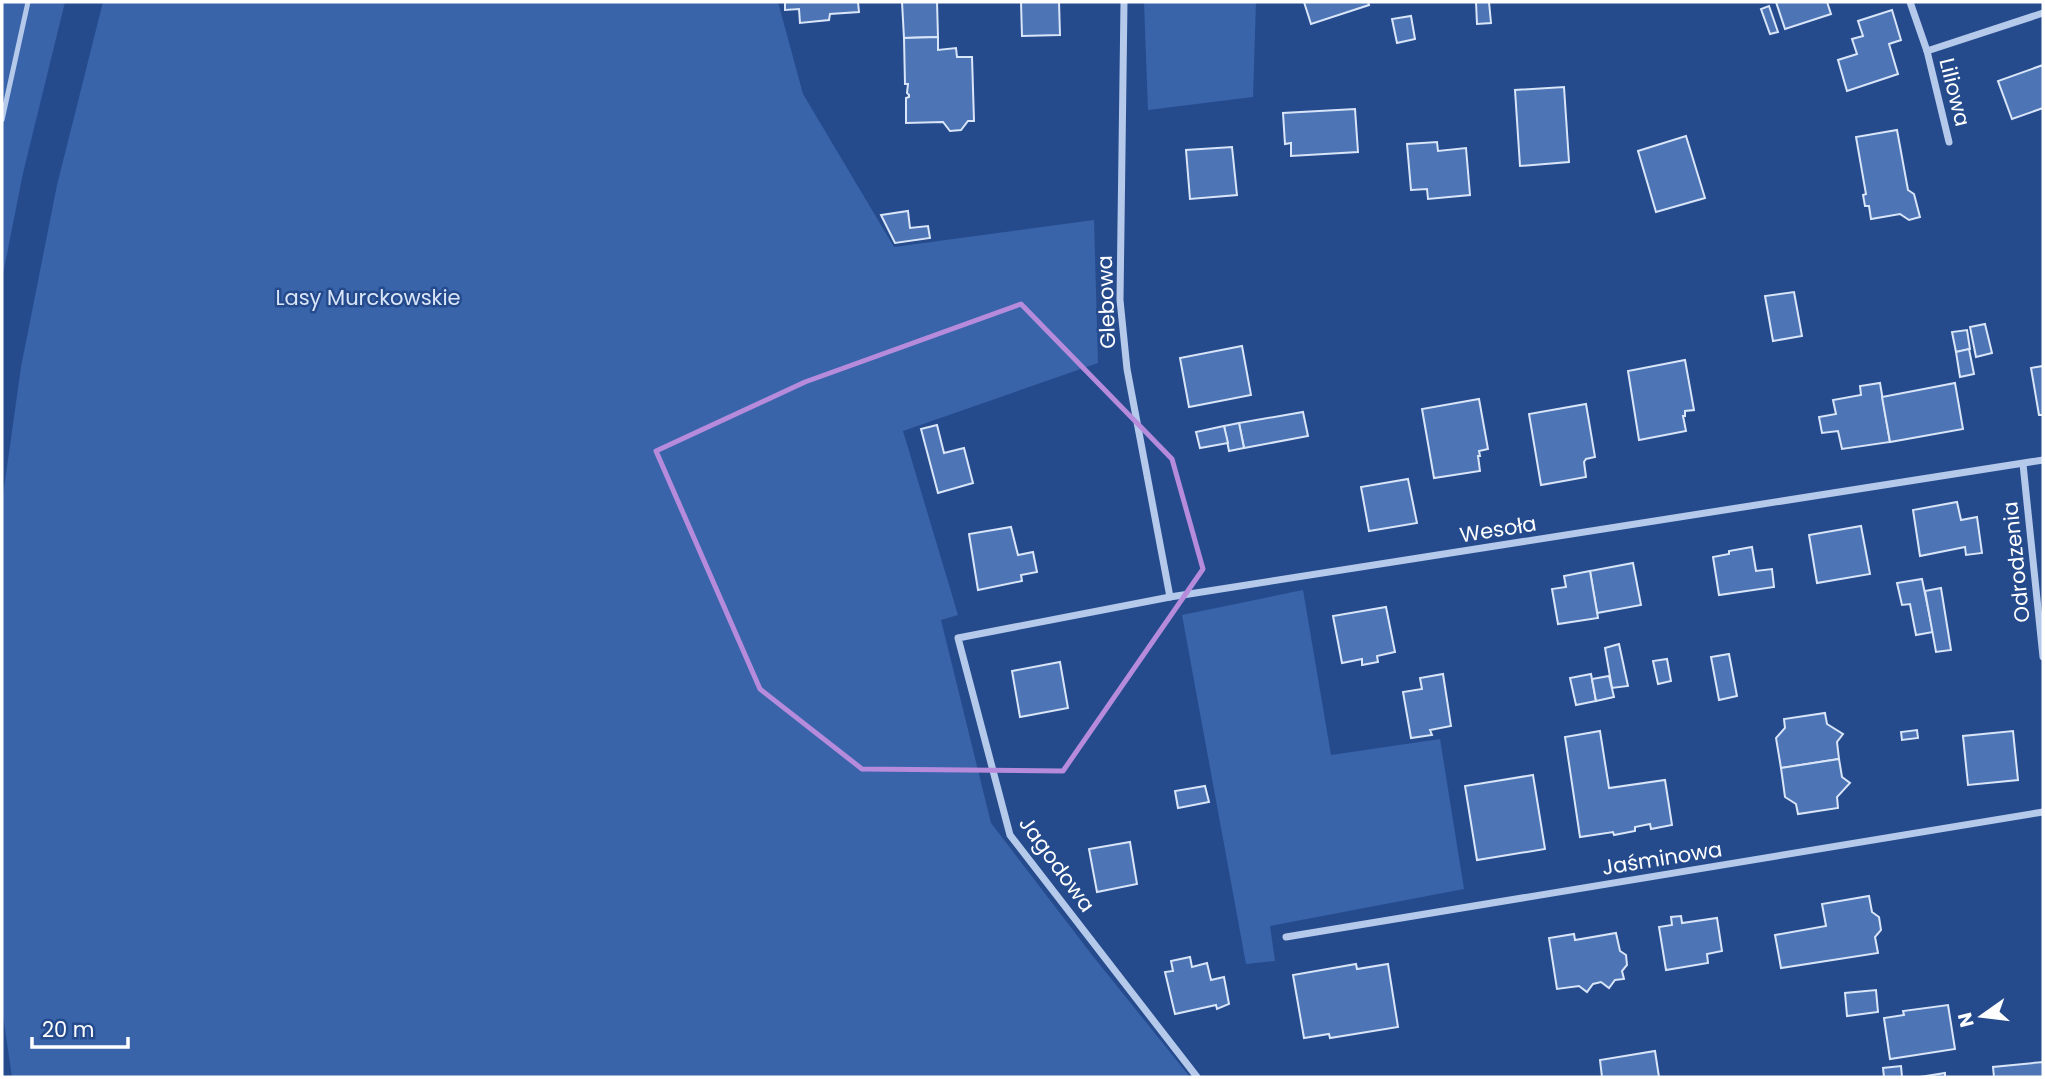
<svg xmlns="http://www.w3.org/2000/svg" width="2045" height="1079" font-family="Poppins,sans-serif">
  <rect width="100%" height="100%" fill="#254b8d"/>
  <g fill="#3964aa">
    <polygon points="2,2 65,2 23,173 2,279"/>
    <polygon points="103,2 778,2 803,94 894,247 1094,220 1098,363 903,431 958,615 941,620 991,823 1092,955 1190,1077 12,1077 2,1008 2,503 21,367 57,185"/>
    <polygon points="1144,2 1256,2 1253,97 1148,110"/>
    <polygon points="1303,590 1331,755 1440,739 1464,889 1270,926 1275,961 1246,964 1182,615"/>
  </g>
  <g fill="#4d74b4" stroke="#d9e5f8" stroke-width="2">
    <polygon points="785,2 858,2 859,12 830,14 829,20 800,23 799,9 785,10"/>
    <polygon points="902,2 937,2 938,37 904,38"/>
    <polygon points="1021,2 1059,2 1060,35 1022,36"/>
    <polygon points="1304,2 1368,2 1369,5 1311,24"/>
    <polygon points="1476,2 1489,2 1491,23 1477,24"/>
    <polygon points="1776,2 1827,2 1831,14 1785,29"/>
    <polygon points="1769,6 1778,32 1770,34 1761,9"/>
    <polygon points="1892,10 1901,40 1889,44 1898,74 1847,91 1838,60 1857,54 1852,39 1863,36 1858,21"/>
    <polygon points="1411,16 1415,39 1397,43 1392,19"/>
    <polygon points="938,37 938,50 956,48 957,57 972,57 974,121 968,121 961,130 950,131 943,122 906,123 906,98 909,97 909,95 907,93 908,84 905,84 904,38"/>
    <polygon points="2043,65 2043,108 2012,119 1998,81"/>
    <polygon points="1564,87 1569,162 1520,166 1515,90"/>
    <polygon points="1355,109 1358,152 1291,156 1291,143 1285,144 1283,113"/>
    <polygon points="1897,130 1908,190 1914,194 1920,217 1909,220 1900,214 1871,219 1869,206 1865,206 1863,195 1866,194 1856,137"/>
    <polygon points="1686,136 1705,198 1656,212 1638,151"/>
    <polygon points="1437,142 1438,151 1466,148 1470,195 1428,199 1427,189 1411,190 1407,144"/>
    <polygon points="1232,147 1237,195 1190,199 1186,150"/>
    <polygon points="908,211 910,228 928,226 930,238 895,243 881,215"/>
    <polygon points="1794,292 1802,336 1773,341 1765,296"/>
    <polygon points="1985,324 1992,353 1976,357 1970,327"/>
    <polygon points="1967,330 1970,349 1956,352 1952,332"/>
    <polygon points="1242,346 1251,395 1189,407 1180,358"/>
    <polygon points="1969,349 1974,374 1960,377 1956,352"/>
    <polygon points="1685,360 1694,410 1685,411 1685,416 1683,416 1686,431 1639,440 1628,371"/>
    <polygon points="2043,366 2043,415 2039,415 2031,368"/>
    <polygon points="1880,383 1890,442 1842,449 1838,431 1822,433 1819,417 1836,414 1833,400 1861,395 1860,386"/>
    <polygon points="1955,383 1963,429 1890,442 1882,397"/>
    <polygon points="1479,399 1488,449 1479,451 1480,456 1478,456 1480,471 1434,478 1422,409"/>
    <polygon points="1586,404 1595,457 1586,459 1584,462 1586,477 1541,485 1529,414"/>
    <polygon points="1303,412 1308,436 1244,448 1239,423"/>
    <polygon points="1239,423 1244,448 1229,451 1224,426"/>
    <polygon points="937,425 944,453 964,448 973,483 938,493 921,429"/>
    <polygon points="1224,426 1228,443 1200,448 1196,432"/>
    <polygon points="1408,479 1417,523 1369,531 1361,487"/>
    <polygon points="1957,502 1961,520 1977,517 1982,553 1966,555 1965,547 1920,556 1913,510"/>
    <polygon points="1861,526 1870,574 1817,583 1809,535"/>
    <polygon points="1011,527 1018,555 1033,552 1037,572 1021,575 1022,581 978,590 969,534"/>
    <polygon points="1752,547 1756,571 1772,569 1774,587 1719,595 1713,557 1729,554 1729,551"/>
    <polygon points="1633,563 1641,605 1597,613 1590,571"/>
    <polygon points="1590,571 1598,618 1558,624 1552,589 1566,587 1564,576"/>
    <polygon points="1922,579 1933,632 1916,635 1910,604 1902,605 1897,583"/>
    <polygon points="1941,588 1951,650 1936,652 1925,591"/>
    <polygon points="1386,607 1395,652 1377,656 1378,662 1362,665 1362,659 1342,663 1333,616"/>
    <polygon points="1619,644 1628,686 1612,688 1605,648"/>
    <polygon points="1729,654 1737,696 1719,700 1711,657"/>
    <polygon points="1667,659 1671,681 1658,684 1653,661"/>
    <polygon points="1060,662 1068,708 1020,717 1012,671"/>
    <polygon points="1443,674 1451,726 1430,730 1432,735 1411,738 1403,692 1422,689 1420,678"/>
    <polygon points="1591,674 1596,701 1576,705 1570,678"/>
    <polygon points="1609,676 1614,697 1596,701 1592,679"/>
    <polygon points="1825,713 1827,724 1843,734 1837,742 1839,759 1781,768 1776,738 1785,728 1784,719"/>
    <polygon points="1917,730 1918,738 1902,740 1901,732"/>
    <polygon points="1600,731 1609,788 1665,780 1672,825 1651,829 1650,824 1635,827 1635,831 1614,835 1613,832 1580,837 1565,737"/>
    <polygon points="2013,731 2018,780 1968,785 1963,736"/>
    <polygon points="1839,759 1842,777 1850,783 1837,797 1838,808 1798,814 1796,804 1785,797 1781,768"/>
    <polygon points="1533,775 1545,849 1477,860 1465,786"/>
    <polygon points="1205,786 1209,802 1178,808 1175,791"/>
    <polygon points="1130,842 1137,884 1097,892 1089,849"/>
    <polygon points="1869,896 1872,912 1879,917 1881,930 1875,937 1878,953 1781,968 1775,935 1826,926 1822,904"/>
    <polygon points="1681,916 1682,923 1717,918 1722,951 1707,954 1708,963 1666,970 1659,927 1672,925 1671,917"/>
    <polygon points="1616,933 1620,951 1626,955 1627,965 1622,971 1624,979 1615,980 1609,988 1601,982 1593,984 1587,992 1579,986 1557,989 1549,938 1574,934 1575,940"/>
    <polygon points="1190,957 1192,967 1207,963 1211,980 1224,977 1229,1004 1217,1009 1216,1005 1175,1014 1165,972 1173,971 1171,961"/>
    <polygon points="1356,964 1357,969 1388,964 1398,1027 1330,1038 1329,1034 1304,1038 1293,975"/>
    <polygon points="1876,990 1878,1012 1847,1016 1845,993"/>
    <polygon points="1948,1005 1955,1049 1890,1059 1884,1018 1904,1015 1903,1011"/>
    <polygon points="1655,1051 1659,1077 1602,1077 1600,1060"/>
    <polygon points="2043,1062 2043,1077 1994,1077 1993,1067"/>
    <polygon points="1901,1066 1902,1077 1884,1077 1883,1068"/>
    <polygon points="1945,1073 1945,1077 1915,1077 1920,1077"/>
  </g>
  <g fill="none" stroke-linecap="round" stroke-linejoin="round">
    <polyline stroke="#b5c9eb" stroke-width="5" points="2,120 28,2"/>
    <g stroke="#b5c9eb" stroke-width="7">
      <polyline points="1124,2 1120,300 1127,369 1170,597"/>
      <polyline points="1910,2 1927,51 2043,13"/>
      <polyline points="1927,51 1949,142"/>
      <polyline points="2023,464 2043,657"/>
      <polyline points="1286,937 2043,812"/>
      <polyline points="1197,1077 1010,835 958,638 1170,597 2043,460"/>
    </g>
  </g>
  <path fill="none" stroke="#b68bdc" stroke-width="5" stroke-linejoin="round" d="M 1021,304 L 1172,459 L 1203,569 L 1063,771 L 862,769 L 760,689 L 656,451 L 805,382 Z"/>
  <g text-anchor="middle" dominant-baseline="central" stroke-width="5" stroke-linejoin="round" paint-order="stroke">
    <g font-size="21" fill="#fff" stroke="#254b8d">
      <text transform="translate(1955 92) rotate(76)">Liliowa</text>
      <text transform="translate(1106 302) rotate(-92)">Glebowa</text>
      <text transform="translate(1498 529) rotate(-9)">Wesoła</text>
      <text transform="translate(2016 562) rotate(-96)">Odrodzenia</text>
      <text transform="translate(1662 858) rotate(-9)">Jaśminowa</text>
      <text transform="translate(1057 864) rotate(54)">Jagodowa</text>
    </g>
    <g font-size="21" fill="#d9e5f8" stroke="#254b8d">
      <text x="368" y="297">Lasy Murckowskie</text>
    </g>
  </g>
  <rect width="2045" height="1079" fill="none" stroke="#ffffff" stroke-width="7"/>
  <g transform="translate(1982 1016) rotate(256)" stroke="#254b8d" stroke-width="5" paint-order="stroke">
  <path d="M0-5L12 26L0 18L-12 26Z" fill="#ffffff"/>
  <text y="-10" font-size="19" font-weight="bold" text-anchor="middle" fill="#ffffff">N</text>
  </g>
  <path d="M32 1037v10h96v-10" fill="none" stroke="#ffffff" stroke-width="3.5"/>
  <text x="42" y="1037" font-size="21" fill="#ffffff" stroke="#254b8d" stroke-width="5" paint-order="stroke">20 m</text>
</svg>
